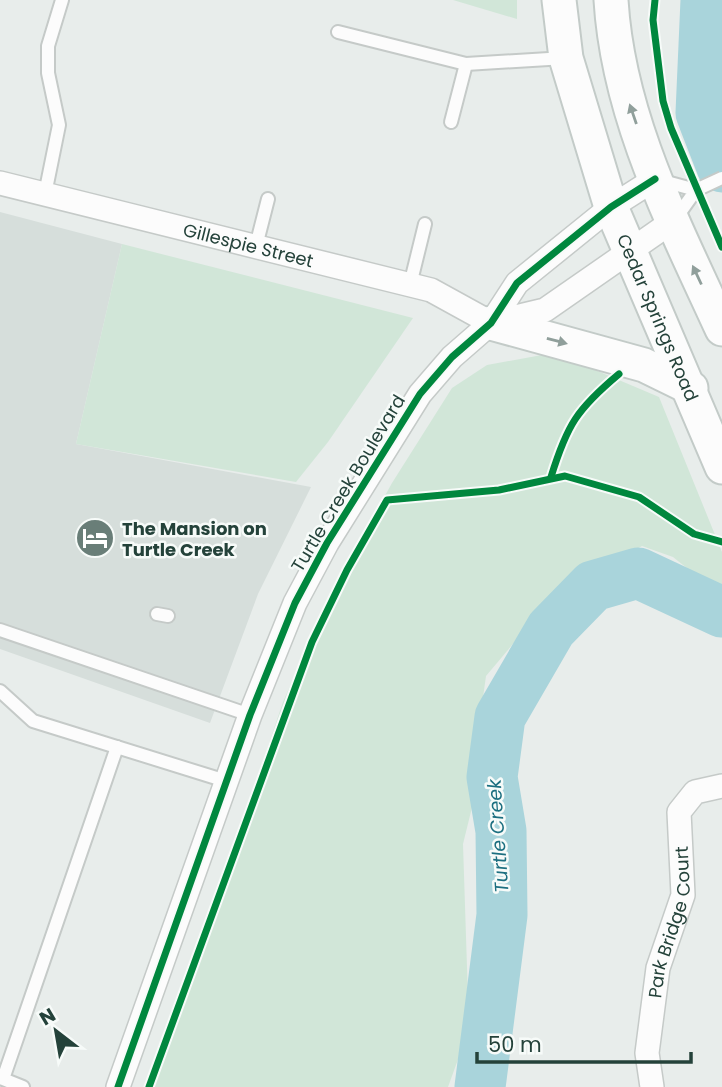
<svg xmlns="http://www.w3.org/2000/svg" width="722" height="1087" font-family="Poppins,sans-serif">
  <rect width="100%" height="100%" fill="#e8edeb"/>
  <polygon fill="#d6dedb" points="0,212 122,244 76,444 311,487 258,594 210,723 0,649"/>
  <g fill="#d1e6d8">
    <polygon points="453,0 517,0 517,19"/>
    <polygon points="122,244 413,318 328,442 296,482 76,444"/>
    <polygon points="542,355 581,364 659,397 722,552 722,596 673,557 642,546 549,601 486,676 480,719 478,783 463,844 469,1029 448,1087 146,1087 207,927 283,702 331,593 392,483 452,388 487,365"/>
  </g>
  <g fill="none" stroke-linecap="round" stroke-linejoin="round">
    <g stroke="#a9d4db" stroke-width="51">
      <polyline points="706,0 701,113 722,167"/>
      <polyline points="480,1087 502,915 501,831 492,777 500,717 551,629 593,586 638,573 722,612"/>
    </g>
    <defs>
      <g id="service">
        <polyline points="338,32 466,64 565,58"/>
        <polyline points="451,122 466,64"/>
        <polyline points="659,180 696,190 676,218"/>
        <polyline points="45,194 59,125 48,73 48,46 62,0"/>
        <polyline points="256,246 268,199"/>
        <polyline points="410,285 425,224"/>
        <polyline points="157,614 168,616"/>
        <polyline points="0,630 250,715"/>
        <polyline points="0,691 33,721 226,781"/>
        <polyline points="23,1087 3,1079 117,747"/>
      </g>
      <g id="minor">
        <path id="s1" d="M 0,183 L 431,290 L 491,323"/>
        <polyline points="494,322 545,310 673,221"/>
        <polyline points="118,1087 250,715 295,603 327,543 420,394 452,357 491,323 517,283 611,207 655,179"/>
        <path id="s2" d="M 652,1087 L 647,1053 L 658,968 L 683,895 L 679,812 L 695,792 L 722,786"/>
      </g>
      <g id="secondary">
        <path id="s3" d="M 559,0 L 566,58 L 611,207 L 722,467"/>
        <path d="M 611,0 C 618,117 674,224 722,329"/>
        <polyline points="491,323 644,365 691,388"/>
      </g>
    </defs>
    <use href="#service" stroke="#c5cac8" stroke-width="16"/>
    <use href="#minor" stroke="#c5cac8" stroke-width="26"/>
    <use href="#secondary" stroke="#c3cbc8" stroke-width="37"/>
    <g stroke="#c3ccca" stroke-width="4.5" stroke-dasharray="3.5 5" stroke-linecap="butt">
      <polyline points="655,0 653,20 663,100"/>
      <polyline points="678,144 688,169"/>
      <polyline points="705,209 722,247"/>
      <path d="M 551,477 C 574,476 620,487 641,498 C 671,516 686,532 722,542"/>
    </g>
    <use href="#service" stroke="#fcfcfc" stroke-width="12"/>
    <use href="#minor" stroke="#fcfcfc" stroke-width="23"/>
    <use href="#secondary" stroke="#fcfcfc" stroke-width="33"/>
    <defs>
      <polyline id="service-bridge" points="696,190 722,178"/>
    </defs>
    <use href="#service-bridge" stroke="#c5cac8" stroke-width="16" stroke-linecap="butt"/>
    <use href="#service-bridge" stroke="#fcfcfc" stroke-width="12"/>
    <defs>
      <g id="cycleway">
        <polyline points="655,0 653,20 663,101 671,128 722,247"/>
        <path d="M 551,477 C 567,425 577,409 619,374"/>
        <polyline points="118,1087 250,715 295,603 327,543 420,394 452,357 491,323 517,283 611,207 655,179"/>
        <polyline points="149,1087 312,642 347,570 387,500 499,490 565,476 639,497 694,534 722,542"/>
      </g>
    </defs>
    <use href="#cycleway" stroke="#f7fbf9" stroke-width="11"/>
    <use href="#cycleway" stroke="#00873e" stroke-width="7"/>
  </g>
  <defs><path id="oneway-solid" d="M-6-.8H1V-3.2L6.5 0L1 3.2V.8H-6Z" transform="scale(1.75)"/></defs>
  <g fill="#909f9b">
    <use href="#oneway-solid" transform="translate(633 114) rotate(-109)"/>
    <use href="#oneway-solid" transform="translate(697 275) rotate(-115)"/>
    <use href="#oneway-solid" transform="translate(557 341) rotate(15)"/>
  </g>
  <defs>
    <symbol id="hotel-disc" viewBox="-11 -11 22 22"><circle r="9.5" fill="#697e78" stroke="#f7fbf9"/><path d="M-6-4.5h1.5V1H6V5H4.5V3h-9V5H-6ZM-4 0a1.8 1.8 0 1 1 3.6 0ZM.5 0V-2.5h3Q6-2.5 6 0Z" fill="#fff"/></symbol>
  </defs>
  <g fill-rule="evenodd">
    <use href="#hotel-disc" x="73" y="516" width="44" height="44"/>
  </g>
  <g text-anchor="middle" dominant-baseline="central" stroke-width="5" stroke-linejoin="round" paint-order="stroke">
    <g font-size="18" fill="#24423a" stroke="#f7fbf9">
      <text stroke="none"><textPath href="#s1" startOffset="256">Gillespie Street</textPath></text>
      <text stroke="none"><textPath href="#s3" startOffset="334">Cedar Springs Road</textPath></text>
      <text transform="translate(348 483) rotate(-59)">Turtle Creek Boulevard</text>
      <text stroke="none"><textPath href="#s2" startOffset="168">Park Bridge Court</textPath></text>
    </g>
    <g font-size="18" font-weight="bold" fill="#24423a" stroke="#f7fbf9" text-anchor="start">
      <text x="122" y="528">The Mansion on<tspan x="122" dy="21">Turtle Creek</tspan></text>
    </g>
    <g font-size="19" font-style="italic" fill="#1c6f80" stroke="#f7fbf9">
      <text transform="translate(498 836) rotate(-94)">Turtle Creek</text>
    </g>
  </g>
  <g transform="translate(56 1031) rotate(329)" stroke="#f7fbf9" stroke-width="5" paint-order="stroke">
  <path d="M0-5L12 26L0 18L-12 26Z" fill="#24423a"/>
  <text y="-10" font-size="19" font-weight="bold" text-anchor="middle" fill="#24423a">N</text>
  </g>
  <path d="M477 1052v10h214v-10" fill="none" stroke="#24423a" stroke-width="3.5"/>
  <text x="488" y="1052" font-size="21" fill="#24423a" stroke="#f7fbf9" stroke-width="5" paint-order="stroke">50 m</text>
</svg>
